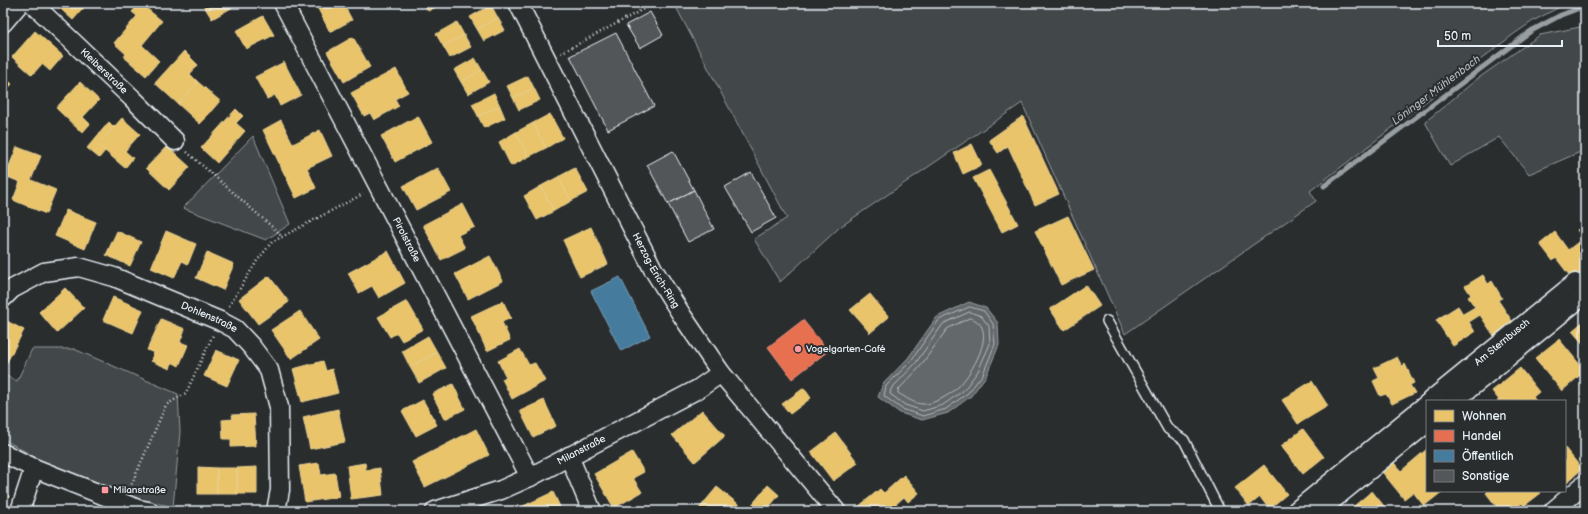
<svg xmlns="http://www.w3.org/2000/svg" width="1588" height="514" font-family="'Balsamiq Sans',sans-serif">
  <rect width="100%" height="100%" fill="#2a2d2e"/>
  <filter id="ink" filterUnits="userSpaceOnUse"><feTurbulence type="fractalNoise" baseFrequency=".025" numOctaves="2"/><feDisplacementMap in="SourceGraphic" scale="8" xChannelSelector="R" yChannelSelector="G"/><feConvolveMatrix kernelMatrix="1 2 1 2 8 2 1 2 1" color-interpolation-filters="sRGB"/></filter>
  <g filter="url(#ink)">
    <g fill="#424648" stroke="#959ca0">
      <polygon points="677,3 1567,3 1533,21 1514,34 1310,191 1316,201 1125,334 1022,103 840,227 780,282 754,239 787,218 676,7"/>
      <polygon points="1585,26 1585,150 1529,174 1499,137 1450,166 1425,122 1477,79 1540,35"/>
      <polygon points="253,136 290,224 266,240 183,208"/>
      <polygon points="32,349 74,349 178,394 180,432 173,507 139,499 40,460 3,439 3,382 6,376 17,381"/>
    </g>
    <polygon fill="#63686b" stroke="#989fa3" points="969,302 986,308 998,323 999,345 986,376 971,396 948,413 922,420 900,413 878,397 883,384 908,358 937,317"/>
    <g fill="#e9c46a" stroke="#e9d295">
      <polygon points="54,3 88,3 73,20"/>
      <polygon points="140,3 162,21 142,45 159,61 146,76 124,57 126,54 114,43 137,16 132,12"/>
      <polygon points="202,3 240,3 212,19"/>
      <polygon points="315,3 343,3 352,20 330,32"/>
      <polygon points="424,3 444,3 428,11"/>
      <polygon points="491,5 498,18 477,29 470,17"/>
      <polygon points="263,16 274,35 246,49 236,31"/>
      <polygon points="498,18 505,30 484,41 477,29"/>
      <polygon points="457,22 464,35 443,46 436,34"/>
      <polygon points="35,31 63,56 50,71 42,64 32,75 12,57"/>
      <polygon points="464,35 471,47 450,58 443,46"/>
      <polygon points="353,37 370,67 344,82 327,52"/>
      <polygon points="184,51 198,65 190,74 198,82 178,104 155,83"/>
      <polygon points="475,58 482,70 461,82 454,70"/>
      <polygon points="284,62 301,95 280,106 275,95 267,99 255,77"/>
      <polygon points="396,69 408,92 395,99 399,106 374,120 370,113 364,116 351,93"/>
      <polygon points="482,70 489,82 468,94 461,82"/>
      <polygon points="3,76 12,84 3,94"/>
      <polygon points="528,76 534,88 513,98 507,86"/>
      <polygon points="80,82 99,100 83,117 90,124 82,133 56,108"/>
      <polygon points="198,82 220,101 200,124 178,104"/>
      <polygon points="534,88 540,100 519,110 513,98"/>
      <polygon points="494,93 500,106 478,116 472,104"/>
      <polygon points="500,106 505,118 484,128 478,116"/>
      <polygon points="236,109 243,116 236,123 245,131 217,163 201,148"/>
      <polygon points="550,114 563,138 546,148 533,123"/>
      <polygon points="418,116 432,142 395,162 381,136"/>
      <polygon points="1023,116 1059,194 1035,205 1008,146 998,153 989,140"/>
      <polygon points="122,118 140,134 125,151 133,158 125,168 98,145"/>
      <polygon points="281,120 293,144 320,130 332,156 307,168 316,188 296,198 263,130"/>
      <polygon points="109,122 114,127 98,145 105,151 99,158 87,148"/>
      <polygon points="533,123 546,148 528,157 516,132"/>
      <polygon points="516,132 528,157 511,166 499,142"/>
      <polygon points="972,144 982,165 963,174 954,153"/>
      <polygon points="167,146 190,167 169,190 146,168"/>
      <polygon points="17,147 41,156 31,180 56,190 46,214 13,200 20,182 5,176"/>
      <polygon points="438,168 451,192 416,210 403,186"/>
      <polygon points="575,168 588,192 571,201 558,177"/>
      <polygon points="989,170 1018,224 1002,232 973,178"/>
      <polygon points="558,177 571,201 554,211 541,186"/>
      <polygon points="541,186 554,211 537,220 524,196"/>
      <polygon points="463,204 475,227 458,235 465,248 441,260 423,225"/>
      <polygon points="66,210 96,222 85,249 55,236"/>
      <polygon points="1068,216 1094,270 1061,285 1035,231"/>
      <polygon points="1585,224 1585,254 1577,243 1583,238 1577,230"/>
      <polygon points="591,227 608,264 580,277 563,240"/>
      <polygon points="117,231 141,242 130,266 106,255"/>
      <polygon points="166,231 196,244 188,264 182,261 174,278 151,268"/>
      <polygon points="1555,232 1568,250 1577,243 1585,254 1585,270 1573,280 1556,258 1553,261 1540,244"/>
      <polygon points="388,251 405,283 379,298 372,286 359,293 348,273"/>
      <polygon points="207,252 234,264 223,290 196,278"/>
      <polygon points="490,256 503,281 468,299 455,274"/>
      <polygon points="1483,275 1488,284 1492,281 1502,298 1498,300 1514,324 1494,336 1480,315 1469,322 1475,332 1453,346 1436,320 1458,306 1463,314 1475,307 1468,297 1471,295 1465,286"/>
      <polygon points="269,276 289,302 258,324 239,299"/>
      <polygon points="1086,285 1100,306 1064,330 1050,309"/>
      <polygon points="65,288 84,308 57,333 39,312"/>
      <polygon points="870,294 889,317 870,333 850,310"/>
      <polygon points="113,297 143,310 133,333 103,320"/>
      <polygon points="407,301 423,329 402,341 397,333 390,337 378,317"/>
      <polygon points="503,301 511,318 502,322 510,340 487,351 471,316"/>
      <polygon points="300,311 319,340 291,359 271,330"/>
      <polygon points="3,319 24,330 6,364 3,363"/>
      <polygon points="161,319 185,329 180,342 188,345 179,366 172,362 170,369 151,361 154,353 147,350"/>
      <polygon points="1585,320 1585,346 1572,331"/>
      <polygon points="428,336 437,352 410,367 402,351"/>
      <polygon points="1559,339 1585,371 1562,391 1535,358"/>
      <polygon points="520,349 529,365 535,363 545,381 512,399 502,379 506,377 498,361"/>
      <polygon points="216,350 239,360 227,386 204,376"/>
      <polygon points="437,352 446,368 419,383 410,367"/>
      <polygon points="1397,357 1402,366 1405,364 1414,383 1410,385 1415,393 1392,404 1386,394 1380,396 1373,381 1379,378 1374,368"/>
      <polygon points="323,361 326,371 332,369 338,393 302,402 293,369"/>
      <polygon points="1520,368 1539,392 1533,397 1536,401 1497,401 1499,400 1492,391"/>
      <polygon points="1312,381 1328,406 1298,424 1282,400"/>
      <polygon points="453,384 465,409 445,419 432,394"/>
      <polygon points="804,388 811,398 790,414 782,404"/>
      <polygon points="423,400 437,425 416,436 402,411"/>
      <polygon points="544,400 556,426 533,437 520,411"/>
      <polygon points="338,409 345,442 310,449 303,417"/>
      <polygon points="702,410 725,436 695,462 672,435"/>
      <polygon points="254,414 256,446 231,447 231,439 223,439 222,420 233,419 232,415"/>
      <polygon points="476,429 489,455 425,487 412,462"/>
      <polygon points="1303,429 1324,457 1303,474 1281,446"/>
      <polygon points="836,433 858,463 833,481 811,452"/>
      <polygon points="1565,448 1582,469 1565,484"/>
      <polygon points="1427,449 1427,491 1443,491 1424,506 1413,492 1404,499 1383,473 1394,463 1401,471"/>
      <polygon points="632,452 644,472 633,478 642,492 614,508 594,474"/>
      <polygon points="319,463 321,475 335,473 339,497 305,502 299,466"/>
      <polygon points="365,463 366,470 380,468 383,495 351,499 347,466"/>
      <polygon points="1264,465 1287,494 1269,509 1260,497 1249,506 1235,488"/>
      <polygon points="198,467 217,468 217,494 198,494"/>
      <polygon points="257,467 257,494 237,494 237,468"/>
      <rect x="217" y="468" width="20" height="26"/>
      <polygon points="904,475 919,493 908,502 904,497 895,505 898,507 893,511 861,511 858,507 880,489 884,493"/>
      <polygon points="768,485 779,495 766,511 697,511 717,487 747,511"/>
      <polygon points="1372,491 1388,511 1348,511"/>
      <polygon points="1488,491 1539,491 1541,493 1524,506 1522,503 1512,511 1500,511 1486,493"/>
      <polygon points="553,492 562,511 518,511 517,509"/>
      <polygon points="3,493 9,496 3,508"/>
    </g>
    <polygon fill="#e76f51" stroke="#e79683" points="803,320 828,351 792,379 768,347"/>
    <polygon fill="#457b9d" stroke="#769eb8" points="620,277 650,336 621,351 591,291"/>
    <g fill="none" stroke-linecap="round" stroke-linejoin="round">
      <g stroke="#b3bac0" stroke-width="1">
        <polygon points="970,307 984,311 993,324 995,344 983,374 968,393 946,409 923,416 902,409 884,396 886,386 911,361 939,320"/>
        <polygon points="970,312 981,316 989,326 990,344 978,371 964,390 943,405 923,411 905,405 890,394 891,389 915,364 943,324"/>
        <path d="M 970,318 C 1000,326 973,371 960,385 C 953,393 934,405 923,404 C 914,404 905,397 898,393 L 898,390 L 919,368 L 947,329 Z"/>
      </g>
      <polyline stroke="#989fa3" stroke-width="5" points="1324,186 1531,31 1561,15 1585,6"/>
    </g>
    <g fill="#535759" stroke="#e8f1f8">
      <polygon points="650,12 663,35 640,48 626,25"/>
      <polygon points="616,33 654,106 608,130 570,56"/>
      <polygon points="673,151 694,190 668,204 647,165"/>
      <polygon points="751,172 776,218 751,232 725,187"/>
      <polygon points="694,190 714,229 688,242 668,204"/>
    </g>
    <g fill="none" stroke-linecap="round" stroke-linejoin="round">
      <defs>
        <polyline id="service" points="1107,321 1168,429 1184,440 1220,511"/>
        <g id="minor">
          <path id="s1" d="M 32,3 L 132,98 L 175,141"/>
          <path id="s2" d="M 283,3 L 530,477"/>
          <path id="s3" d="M 518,3 L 653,269 L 683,317 L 721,373 L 836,511"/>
          <polyline points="3,23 20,3"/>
          <path id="s4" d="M 3,298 L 12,289 L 44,272 L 79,267 L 114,277 L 220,321 L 235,329 L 251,346 L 269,370 L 279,407 L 280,490 L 276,511"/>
          <path id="s5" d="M 1430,401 L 1575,283"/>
          <polyline points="1454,401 1585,294"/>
          <polyline points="3,453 34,468 138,509 149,511"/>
          <polyline points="569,456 592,511"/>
          <polyline points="20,511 34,468"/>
          <path id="s6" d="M 435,511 L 501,490 L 530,477 L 698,389 L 721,373"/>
          <polyline points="1296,511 1427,404"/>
          <polyline points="1319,511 1427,423"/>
          <polyline points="1553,511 1585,484"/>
        </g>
      </defs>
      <use href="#service" stroke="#e8f1f8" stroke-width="12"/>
      <use href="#minor" stroke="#e8f1f8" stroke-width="21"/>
      <g stroke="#e8f1f8" stroke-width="2.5" stroke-dasharray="1 3" stroke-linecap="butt">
        <polyline points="561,53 655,3"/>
        <polyline points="187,152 278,232 282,238"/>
        <polyline points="229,306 257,261 272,242 363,194"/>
        <polyline points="130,488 166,405 186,393 213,335"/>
      </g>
      <use href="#service" stroke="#2a2d2e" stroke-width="9"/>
      <use href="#minor" stroke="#2a2d2e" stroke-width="18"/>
    </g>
  </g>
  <g fill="#ff9aa2" stroke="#2a2d2e" stroke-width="1.5">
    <circle cx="798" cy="349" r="4"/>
    <rect x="101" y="486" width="8" height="8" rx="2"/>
  </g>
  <g text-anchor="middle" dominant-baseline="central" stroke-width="4" stroke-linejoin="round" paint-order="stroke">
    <g font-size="10" fill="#e8f1f8" stroke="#2a2d2e">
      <text stroke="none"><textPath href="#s1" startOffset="99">Kleiberstraße</textPath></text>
      <text stroke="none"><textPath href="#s2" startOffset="267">Pirolstraße</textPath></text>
      <text stroke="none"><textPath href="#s3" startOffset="301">Herzog-Erich-Ring</textPath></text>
      <text stroke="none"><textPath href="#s4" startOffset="224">Dohlenstraße</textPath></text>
      <text stroke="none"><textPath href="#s5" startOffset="93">Am Sternbusch</textPath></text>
      <text stroke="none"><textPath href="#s6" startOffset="159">Milanstraße</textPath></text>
    </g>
    <g font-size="10" fill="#e8f1f8" stroke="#2a2d2e" text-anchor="start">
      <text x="806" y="349">Vogelgarten-Café</text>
      <text x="113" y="490">Milanstraße</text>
    </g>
    <g font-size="11" font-style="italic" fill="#acb3b9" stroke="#2a2d2e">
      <text transform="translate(1436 90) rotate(-37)">Löninger Mühlenbach</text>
    </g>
  </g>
  <rect width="1588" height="514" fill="none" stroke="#2a2d2e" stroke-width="16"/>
  <rect x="8" y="8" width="1572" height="498" fill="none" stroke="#e8f1f8" stroke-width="1.5" filter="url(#ink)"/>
  <rect x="1426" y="400" width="140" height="92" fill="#2a2d2e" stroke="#767b7f"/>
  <rect x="1434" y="410" width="20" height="12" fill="#e9c46a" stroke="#767b7f"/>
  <text x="1462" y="420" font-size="12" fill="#e8f1f8">Wohnen</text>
  <rect x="1434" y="430" width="20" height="12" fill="#e76f51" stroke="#767b7f"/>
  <text x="1462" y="440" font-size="12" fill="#e8f1f8">Handel</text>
  <rect x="1434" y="450" width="20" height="12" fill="#457b9d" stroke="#767b7f"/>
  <text x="1462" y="460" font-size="12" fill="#e8f1f8">Öffentlich</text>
  <rect x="1434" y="470" width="20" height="12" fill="#535759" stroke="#767b7f"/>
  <text x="1462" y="480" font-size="12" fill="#e8f1f8">Sonstige</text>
  <path d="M1438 40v6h124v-6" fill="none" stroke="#e8f1f8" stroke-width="2"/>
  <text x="1444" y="40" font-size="12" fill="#e8f1f8" stroke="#2a2d2e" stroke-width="3" paint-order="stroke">50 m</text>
</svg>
